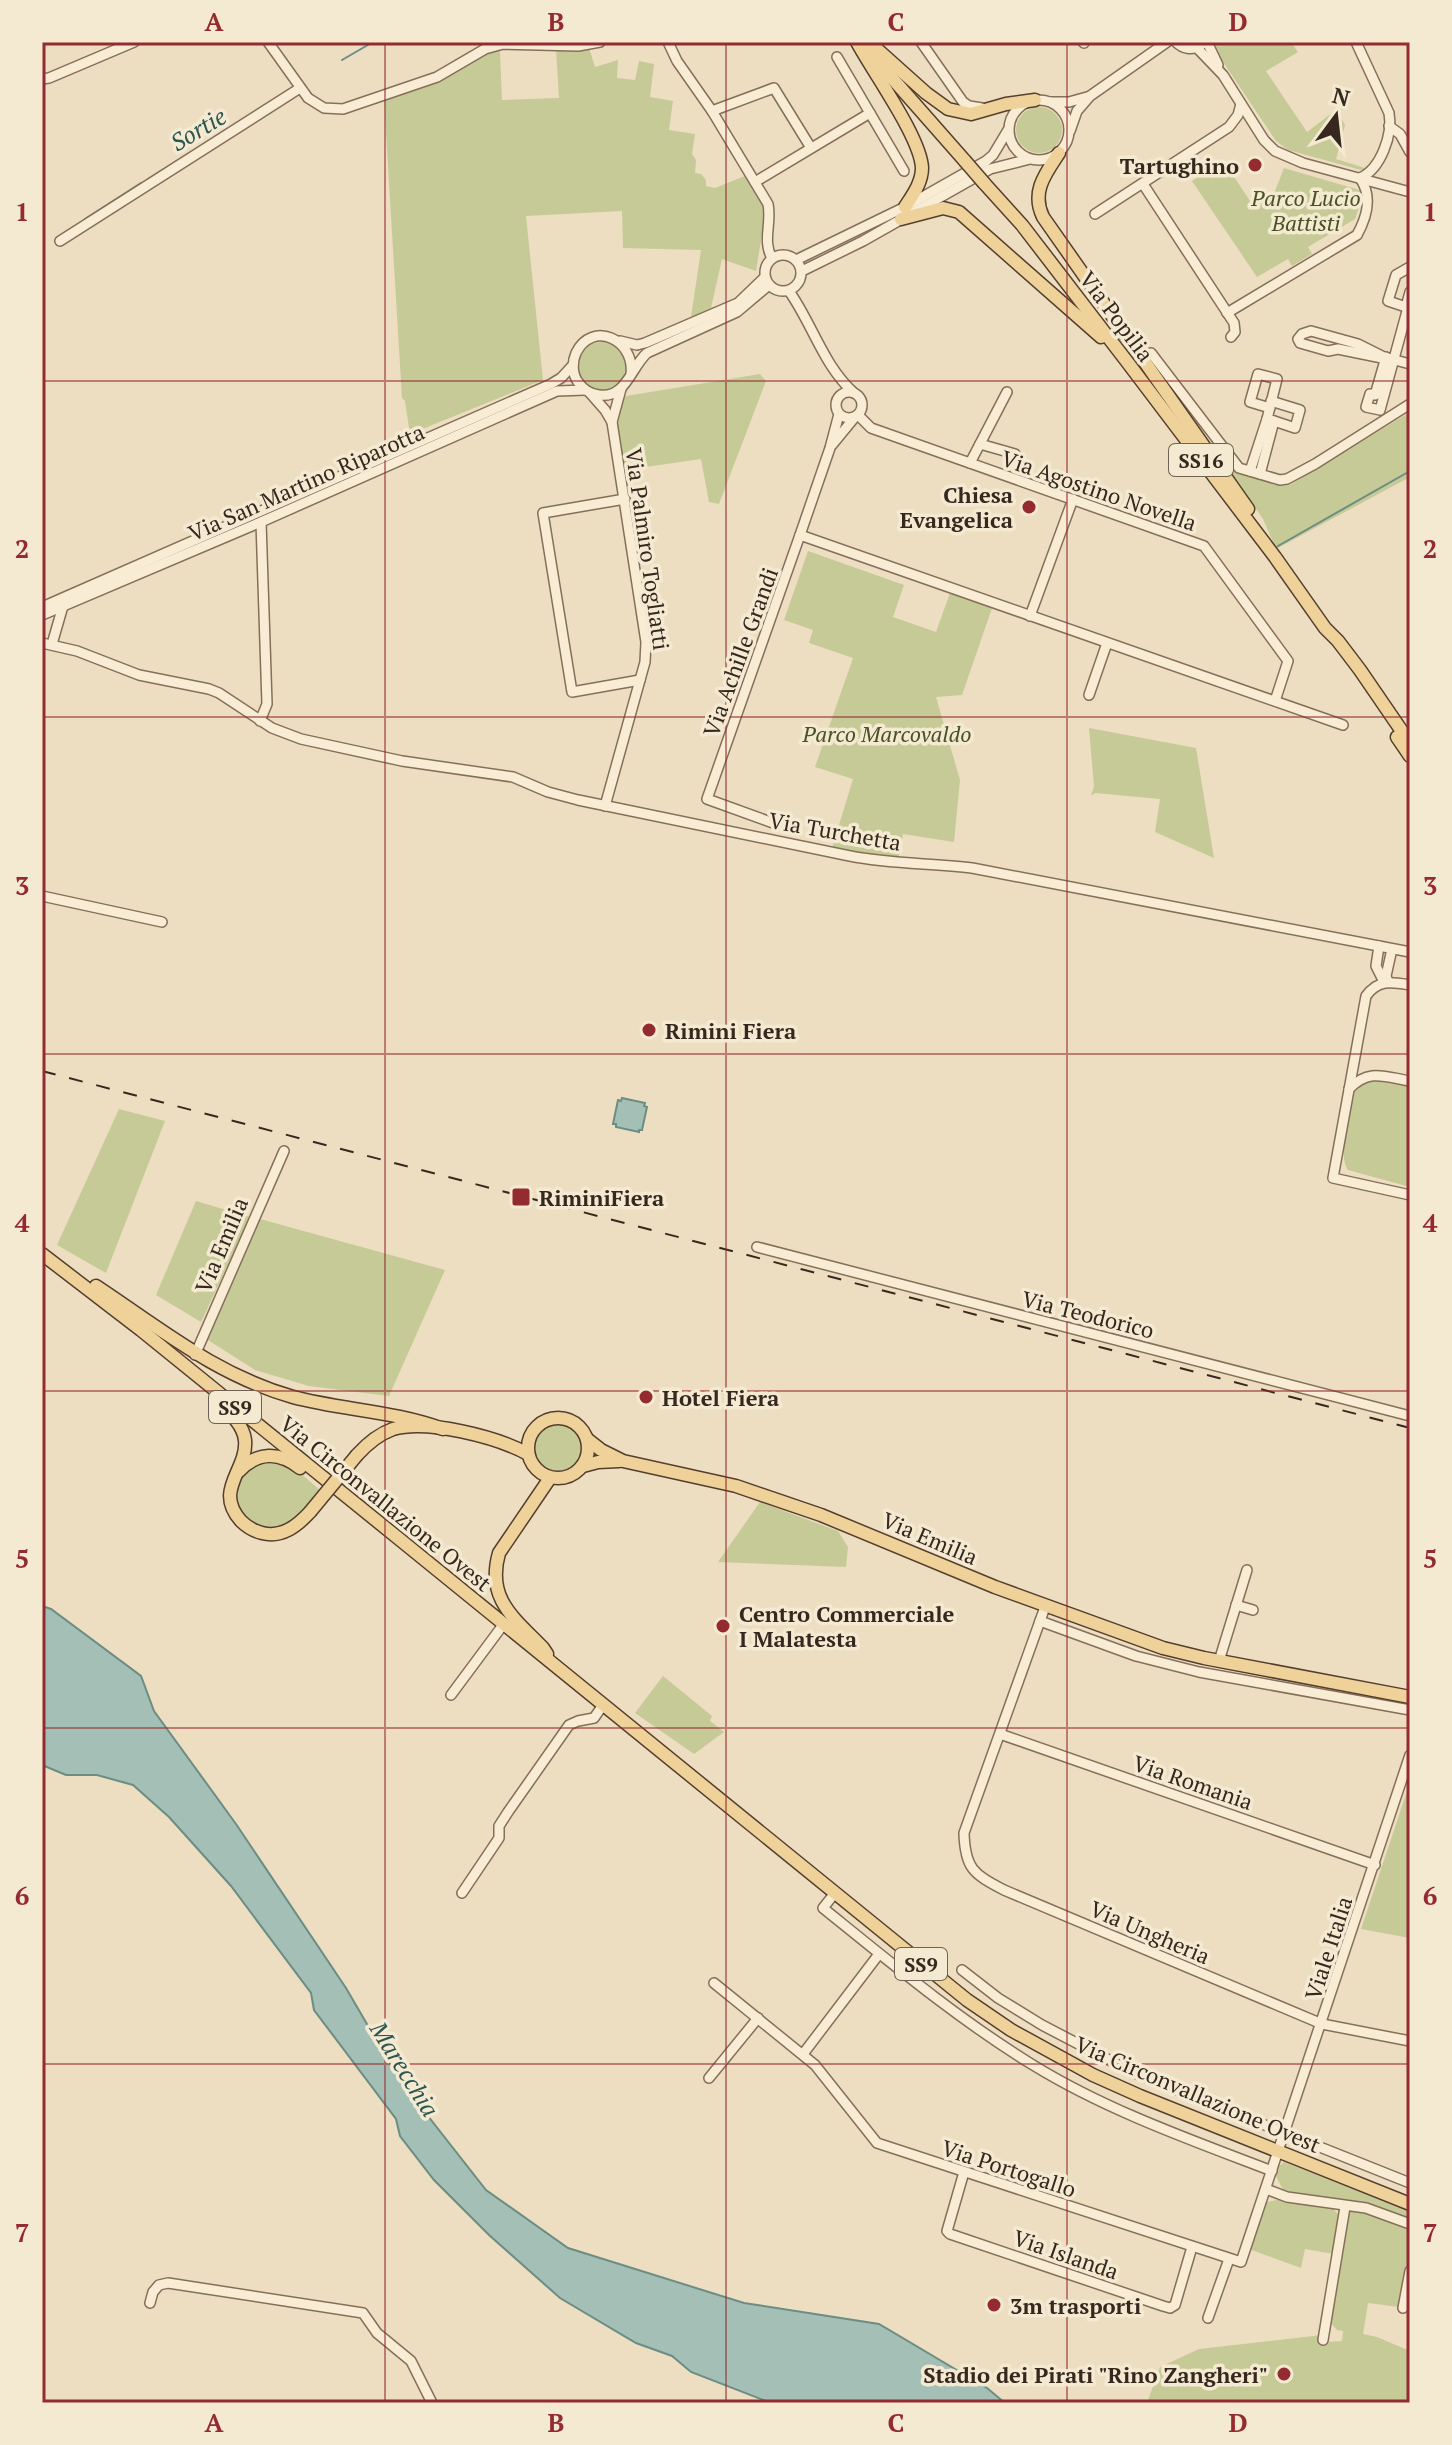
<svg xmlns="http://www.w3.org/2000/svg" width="1452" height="2445" font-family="'PT Serif',serif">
  <rect width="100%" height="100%" fill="#eddec2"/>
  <g fill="#c6ca96">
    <polygon points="1216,42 1240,42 1242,45 1247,42 1291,42 1298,52 1266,71 1307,132 1336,110 1345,125 1336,159 1368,169 1361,170 1288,150 1276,141 1215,50"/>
    <polygon points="589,48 595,67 618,60 617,78 635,80 639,61 654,64 650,97 673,101 669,130 695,134 692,154 696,160 695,173 701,174 706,180 706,186 715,188 745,176 763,206 765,216 756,271 722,259 711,308 691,317 701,250 623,248 622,211 526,216 543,380 415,432 409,428 405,401 402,398 384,100 444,78 487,53 500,51 502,100 559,98 556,49"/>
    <circle cx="1039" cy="130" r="23"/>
    <polygon points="1223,160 1250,201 1275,198 1275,191 1284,168 1363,191 1363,196 1355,219 1308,247 1312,254 1292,266 1288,259 1257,277 1192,181"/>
    <circle cx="602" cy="366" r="24"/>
    <path d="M 760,374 L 766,381 L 719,504 L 709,502 L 701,459 L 625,470 C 622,447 610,415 626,396 Z"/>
    <polygon points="1410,412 1410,477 1276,549 1263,519 1229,469 1281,486 1290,485"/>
    <polygon points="808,551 904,585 893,617 936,632 950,593 992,608 962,695 936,697 960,780 954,842 903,834 898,860 832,848 853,779 815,767 853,658 809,643 813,630 784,620"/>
    <polygon points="1089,728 1196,748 1214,858 1155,832 1160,799 1095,793 1091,796 1094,786"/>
    <path d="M 1371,1080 L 1410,1087 L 1410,1187 L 1348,1170 C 1337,1155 1351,1112 1354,1094 L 1357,1088 Z"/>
    <polygon points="119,1109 165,1121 106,1273 57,1245"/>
    <polygon points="196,1201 250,1217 201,1322 156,1295"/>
    <polygon points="260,1219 445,1270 389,1396 309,1386 255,1370 208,1340"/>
    <circle cx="558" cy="1448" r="25"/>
    <path d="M 259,1461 L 287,1462 L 320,1490 C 310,1502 300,1519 285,1525 C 252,1539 226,1508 240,1477 C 244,1470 253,1465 259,1461 Z"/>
    <polygon points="760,1502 838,1531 848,1547 846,1567 718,1562"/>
    <polygon points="663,1676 712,1716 710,1721 724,1732 694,1754 635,1713"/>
    <polygon points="1407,1791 1410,1792 1410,1938 1361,1929"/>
    <polygon points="1284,2162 1410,2212 1410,2220 1370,2205 1343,2203 1284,2192 1276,2176 1278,2167"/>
    <polygon points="1281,2199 1333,2208 1340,2217 1334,2254 1305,2249 1301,2268 1249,2249 1263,2203"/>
    <polygon points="1351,2210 1364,2211 1410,2227 1410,2251 1399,2307 1368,2303 1363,2334 1377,2337 1410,2351 1410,2403 1147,2403 1160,2367 1199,2349 1322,2335 1326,2342 1342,2341 1343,2331 1337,2330 1330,2322 1349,2213"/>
  </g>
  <g fill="#a4bfb6" stroke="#6c8d83" stroke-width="2">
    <polygon points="622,1098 645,1103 644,1106 647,1107 642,1130 639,1130 639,1132 616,1127 616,1124 613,1124 618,1100 621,1101"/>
    <polygon points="42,1606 51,1609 141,1676 154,1711 236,1824 346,1988 399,2079 486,2190 568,2248 744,2303 879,2324 987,2388 1005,2403 771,2403 691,2372 672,2356 636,2343 560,2298 489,2235 434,2180 400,2136 396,2119 314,2010 311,1993 231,1886 169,1817 133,1785 97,1775 66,1775 42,1765"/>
  </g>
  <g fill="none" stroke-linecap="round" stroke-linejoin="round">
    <g stroke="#6c8d83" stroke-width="2">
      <polyline points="342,60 373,42"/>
      <polyline points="148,179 191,152"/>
      <polyline points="85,219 141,183"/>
      <polyline points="1278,546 1410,471"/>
    </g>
    <defs>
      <g id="minor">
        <polyline points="268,42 308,98 324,108 343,109 437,77 485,49 503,44 578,46 600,42"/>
        <path d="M 668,42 L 677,61 L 712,111 L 768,204 C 772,223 762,241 772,258"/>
        <polyline points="921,42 963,102 969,106 982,108"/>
        <polyline points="1083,42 1084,43"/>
        <path d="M 1176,42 C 1183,49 1192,51 1201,45"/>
        <polyline points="1207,42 1218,65"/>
        <path d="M 1356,42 L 1389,113 C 1393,134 1381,169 1360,178"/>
        <polyline points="1197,48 1223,75 1264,140 1275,151 1303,163 1410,192"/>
        <polyline points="837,57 904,171"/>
        <polyline points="42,79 49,78 134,42"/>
        <circle cx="1039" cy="130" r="30"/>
        <polyline points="1051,102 1069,102 1087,97"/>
        <polyline points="712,111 774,88 811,148"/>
        <polyline points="1389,126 1400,134 1410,152"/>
        <polyline points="1070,131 1077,111 1090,96 1167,42"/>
        <polyline points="755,182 870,113"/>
        <polyline points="1143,184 1234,323 1235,332 1231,337"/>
        <polyline points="1095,214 1229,127 1238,115 1241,104"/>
        <polyline points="60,241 300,88"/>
        <circle cx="783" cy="273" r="18"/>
        <polyline points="796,260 905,207 986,161 993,155 1008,130"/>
        <polyline points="802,271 863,241 990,169 1030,159"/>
        <path d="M 789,291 C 813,325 823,365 854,393"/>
        <polyline points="1406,307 1388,301 1396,275 1410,267"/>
        <path d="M 1227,313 L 1357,235 C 1367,217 1373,197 1360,178"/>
        <polyline points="620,341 637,345 645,343 738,303 765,277"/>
        <polyline points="1151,353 1239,468 1280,480 1287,479 1315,464 1410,404"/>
        <polyline points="1384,357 1382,358 1338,349 1328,351 1300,343 1298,339 1302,334 1311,331 1358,344 1384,357 1410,364"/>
        <polyline points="1386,357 1375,395 1370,394 1366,407 1380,410 1407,311 1406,307 1410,292"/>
        <path d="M 631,374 C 635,339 592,320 576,353 C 572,362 572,374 578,382 C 583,389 590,394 599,395 C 626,399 631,367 647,353 L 737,312 L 769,285"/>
        <circle cx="849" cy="405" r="13"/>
        <polyline points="590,393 605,410 612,422"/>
        <polyline points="1271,401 1300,410 1295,428 1274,421"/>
        <polyline points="858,415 871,428 1204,546 1288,661 1275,701"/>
        <polyline points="980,444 1015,454"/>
        <polyline points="832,445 855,417"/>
        <polyline points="970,463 1007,392"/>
        <polyline points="1250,471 1267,419"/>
        <polyline points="1260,474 1274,421 1267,419 1277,379 1258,374 1250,402 1270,408"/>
        <polyline points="625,499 543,513 572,692 640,680"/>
        <polyline points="800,535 1343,725"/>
        <polyline points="42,607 551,384 561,378 573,365"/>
        <polyline points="42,615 261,522 557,391 585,390"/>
        <polyline points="1030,616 1073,499"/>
        <path d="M 42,643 L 77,651 L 139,675 L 209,689 L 219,693 L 272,728 L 301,739 L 402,761 L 513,777 L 548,792 L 578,800 L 850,856 C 890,864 931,863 972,868 L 1410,952"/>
        <polyline points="52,644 63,606"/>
        <polyline points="1089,695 1107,643"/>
        <polyline points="260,721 267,704 261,522"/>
        <polyline points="605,806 645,662 646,642 612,422 621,389"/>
        <polyline points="776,824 707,799 800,535 830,448 839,414"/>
        <polyline points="42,896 162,922"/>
        <polyline points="1379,946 1376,966 1384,982"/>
        <polyline points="1388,982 1386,976 1392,949"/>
        <path d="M 1410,985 C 1392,982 1378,979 1366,996 L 1333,1178 L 1410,1195"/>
        <path d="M 1349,1089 C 1369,1068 1385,1077 1410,1081"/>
        <polyline points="757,1247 1410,1416"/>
        <polyline points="195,1355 284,1151"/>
        <polyline points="1236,1605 1253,1610"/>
        <path d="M 1045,1607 L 964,1833 C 965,1868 973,1874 1004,1890 L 1322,2024 L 1410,2041"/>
        <polyline points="1040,1621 1136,1656 1199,1672 1410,1710"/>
        <polyline points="1219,1661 1247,1570"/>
        <polyline points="451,1695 503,1625"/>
        <polyline points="1000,1734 1375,1865"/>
        <polyline points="462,1893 499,1838 499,1826 508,1812 569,1725 578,1721 594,1718 603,1705"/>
        <path d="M 835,1893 L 823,1908 C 891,1963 958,2019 1033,2065 C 1106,2110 1191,2140 1272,2171"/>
        <polyline points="962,1970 998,1998 1042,2025 1132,2072 1410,2183"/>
        <polyline points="714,1983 815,2065 877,2143 1241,2262 1410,1755"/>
        <polyline points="803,2054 879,1954"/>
        <polyline points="709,2078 758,2018"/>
        <polyline points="964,2172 947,2231 950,2234 1163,2306 1170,2308 1175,2305 1192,2247"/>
        <polyline points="1266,2189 1287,2197 1366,2208 1410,2224"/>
        <polyline points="150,2303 153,2292 159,2285 168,2283 363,2313 377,2333 411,2361 432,2403"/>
        <polyline points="1403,2308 1410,2271"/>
        <polyline points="1208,2318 1229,2259"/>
        <polyline points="1323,2340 1345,2207"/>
      </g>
      <g id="major">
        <path d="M 857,42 C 873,72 921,138 922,168 C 922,183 912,196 905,207"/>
        <polyline points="869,42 926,93 948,109 971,114 1006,104 1035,100"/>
        <polyline points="870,53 965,161"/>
        <path d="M 1059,153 C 1045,174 1031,192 1043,217 L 1248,509"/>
        <polyline points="984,183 1022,225 1128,363 1275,557 1325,628 1338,641 1360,670 1410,743"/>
        <polyline points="901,219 943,208 959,212 1101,337"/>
        <polyline points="1397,737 1410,756"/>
        <polyline points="42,1254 141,1330 398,1538 967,2000 1011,2030 1093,2075 1140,2096 1410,2204"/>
        <path d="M 96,1286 C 161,1329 216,1375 293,1397 C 342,1410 394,1411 443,1429"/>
        <path d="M 216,1401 C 228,1412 243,1423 245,1440 C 248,1470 213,1490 241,1521 C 247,1527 254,1531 262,1533 C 282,1538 297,1526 310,1512"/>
        <circle cx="558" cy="1448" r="30"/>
        <polyline points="587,1439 601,1450 623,1461 736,1486 821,1515 995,1587 1163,1648 1204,1658 1410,1697"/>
        <path d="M 357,1455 C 367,1444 379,1434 393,1429 C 427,1419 497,1437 528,1454"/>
        <polyline points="583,1466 598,1462 619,1461"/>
        <path d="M 239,1471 C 257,1452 279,1451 300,1468"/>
        <path d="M 547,1654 L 543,1648 C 514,1618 486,1599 499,1553 L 550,1478"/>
      </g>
    </defs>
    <use href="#minor" stroke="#866f5a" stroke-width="12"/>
    <use href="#major" stroke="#543e2e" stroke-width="15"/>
    <use href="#minor" stroke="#f8ecd5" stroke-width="9"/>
    <use href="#major" stroke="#efd19a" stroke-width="12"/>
    <polyline stroke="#36281e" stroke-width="2" stroke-dasharray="14 14" stroke-linecap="butt" points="42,1071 1410,1428"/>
    <defs>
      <g id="major-bridge">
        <polyline points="965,161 984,183"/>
        <polyline points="310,1512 357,1455"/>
      </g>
    </defs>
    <use href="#major-bridge" stroke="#543e2e" stroke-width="15" stroke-linecap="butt"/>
    <use href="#major-bridge" stroke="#efd19a" stroke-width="12"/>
  </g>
  <path fill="none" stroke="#932b30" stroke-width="2" stroke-opacity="0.55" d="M 385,42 L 385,2403M 726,42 L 726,2403M 1067,42 L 1067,2403M 42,381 L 1410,381M 42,717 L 1410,717M 42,1054 L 1410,1054M 42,1391 L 1410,1391M 42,1728 L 1410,1728M 42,2064 L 1410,2064"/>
  <g fill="#932b30" stroke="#f4e9d1" stroke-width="3">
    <circle cx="1255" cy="165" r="8"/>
    <circle cx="1029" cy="507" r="8"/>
    <circle cx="649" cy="1030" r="8"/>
    <rect x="511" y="1187" width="20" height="20" rx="4"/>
    <circle cx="646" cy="1397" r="8"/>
    <circle cx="723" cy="1626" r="8"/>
    <circle cx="994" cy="2305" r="8"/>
    <circle cx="1284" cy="2374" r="8"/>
  </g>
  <g text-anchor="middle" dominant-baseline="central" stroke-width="7" stroke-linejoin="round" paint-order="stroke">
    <g fill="#f4e9d1" stroke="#6f6254" stroke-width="2">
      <rect x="1169" y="444" width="64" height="32" rx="6"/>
      <rect x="209" y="1391" width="52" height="32" rx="6"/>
      <rect x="895" y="1948" width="52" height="32" rx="6"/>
    </g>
    <g font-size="20" font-weight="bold" fill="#36281e">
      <text x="1201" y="460">SS16</text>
      <text x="235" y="1407">SS9</text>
      <text x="921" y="1964">SS9</text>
    </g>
    <g font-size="22" font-weight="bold" fill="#36281e" stroke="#f4e9d1" text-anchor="start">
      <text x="1239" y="165" text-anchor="end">Tartughino</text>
      <text x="1013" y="494" text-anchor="end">Chiesa<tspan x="1013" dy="25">Evangelica</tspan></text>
      <text x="665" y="1030">Rimini Fiera</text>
      <text x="539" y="1197">RiminiFiera</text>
      <text x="662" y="1397">Hotel Fiera</text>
      <text x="739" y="1613">Centro Commerciale<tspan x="739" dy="25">I Malatesta</tspan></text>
      <text x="1010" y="2305">3m trasporti</text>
      <text x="1268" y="2374" text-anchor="end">Stadio dei Pirati "Rino Zangheri"</text>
    </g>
    <g font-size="22" font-style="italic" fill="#485225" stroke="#f4e9d1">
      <text x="1306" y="197">Parco Lucio<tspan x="1306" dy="25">Battisti</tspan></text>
      <text x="887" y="733">Parco Marcovaldo</text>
    </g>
    <g font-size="22" fill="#36281e" stroke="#f4e9d1">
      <text transform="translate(1117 316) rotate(53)">Via Popilia</text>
      <text transform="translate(306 482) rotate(-24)">Via San Martino Riparotta</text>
      <text transform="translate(1099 490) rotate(19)">Via Agostino Novella</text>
      <text transform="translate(648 549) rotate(82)">Via Palmiro Togliatti</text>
      <text transform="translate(740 652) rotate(-70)">Via Achille Grandi</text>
      <text transform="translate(835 831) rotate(10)">Via Turchetta</text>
      <text transform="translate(221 1245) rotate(-67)">Via Emilia</text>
      <text transform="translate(1088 1314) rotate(14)">Via Teodorico</text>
      <text transform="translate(386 1503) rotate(39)">Via Circonvallazione Ovest</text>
      <text transform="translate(930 1538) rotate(23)">Via Emilia</text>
      <text transform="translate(1193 1782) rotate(19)">Via Romania</text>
      <text transform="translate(1150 1932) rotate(23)">Via Ungheria</text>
      <text transform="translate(1328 1948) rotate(-72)">Viale Italia</text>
      <text transform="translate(1198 2094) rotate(23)">Via Circonvallazione Ovest</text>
      <text transform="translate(1009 2168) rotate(18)">Via Portogallo</text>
      <text transform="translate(1066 2254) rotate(19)">Via Islanda</text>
    </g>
    <g font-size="24" font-style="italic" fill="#2d5651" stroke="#f4e9d1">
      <text transform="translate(198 129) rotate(-31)">Sortie</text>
      <text transform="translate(405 2069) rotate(58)">Marecchia</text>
    </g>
  </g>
  <rect width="1452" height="2445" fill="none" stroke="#f4e9d1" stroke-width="88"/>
  <g transform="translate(1336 116) rotate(15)" stroke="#f4e9d1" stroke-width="6" paint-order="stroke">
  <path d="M0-6L14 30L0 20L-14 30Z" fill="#36281e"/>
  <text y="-12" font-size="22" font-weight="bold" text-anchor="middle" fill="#36281e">N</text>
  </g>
  <rect x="44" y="44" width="1364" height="2357" fill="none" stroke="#932b30" stroke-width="3"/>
  <g font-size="26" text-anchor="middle" font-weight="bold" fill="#932b30">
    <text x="214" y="31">A</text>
    <text x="556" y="31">B</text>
    <text x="896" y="31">C</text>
    <text x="1238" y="31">D</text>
    <text x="22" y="221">1</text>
    <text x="1430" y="221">1</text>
    <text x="22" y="558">2</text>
    <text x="1430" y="558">2</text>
    <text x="22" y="895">3</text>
    <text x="1430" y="895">3</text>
    <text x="22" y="1232">4</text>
    <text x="1430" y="1232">4</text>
    <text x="22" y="1568">5</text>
    <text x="1430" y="1568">5</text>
    <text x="22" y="1905">6</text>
    <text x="1430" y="1905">6</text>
    <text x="22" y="2242">7</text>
    <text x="1430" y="2242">7</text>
    <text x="214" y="2432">A</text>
    <text x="556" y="2432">B</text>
    <text x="896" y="2432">C</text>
    <text x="1238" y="2432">D</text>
  </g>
</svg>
